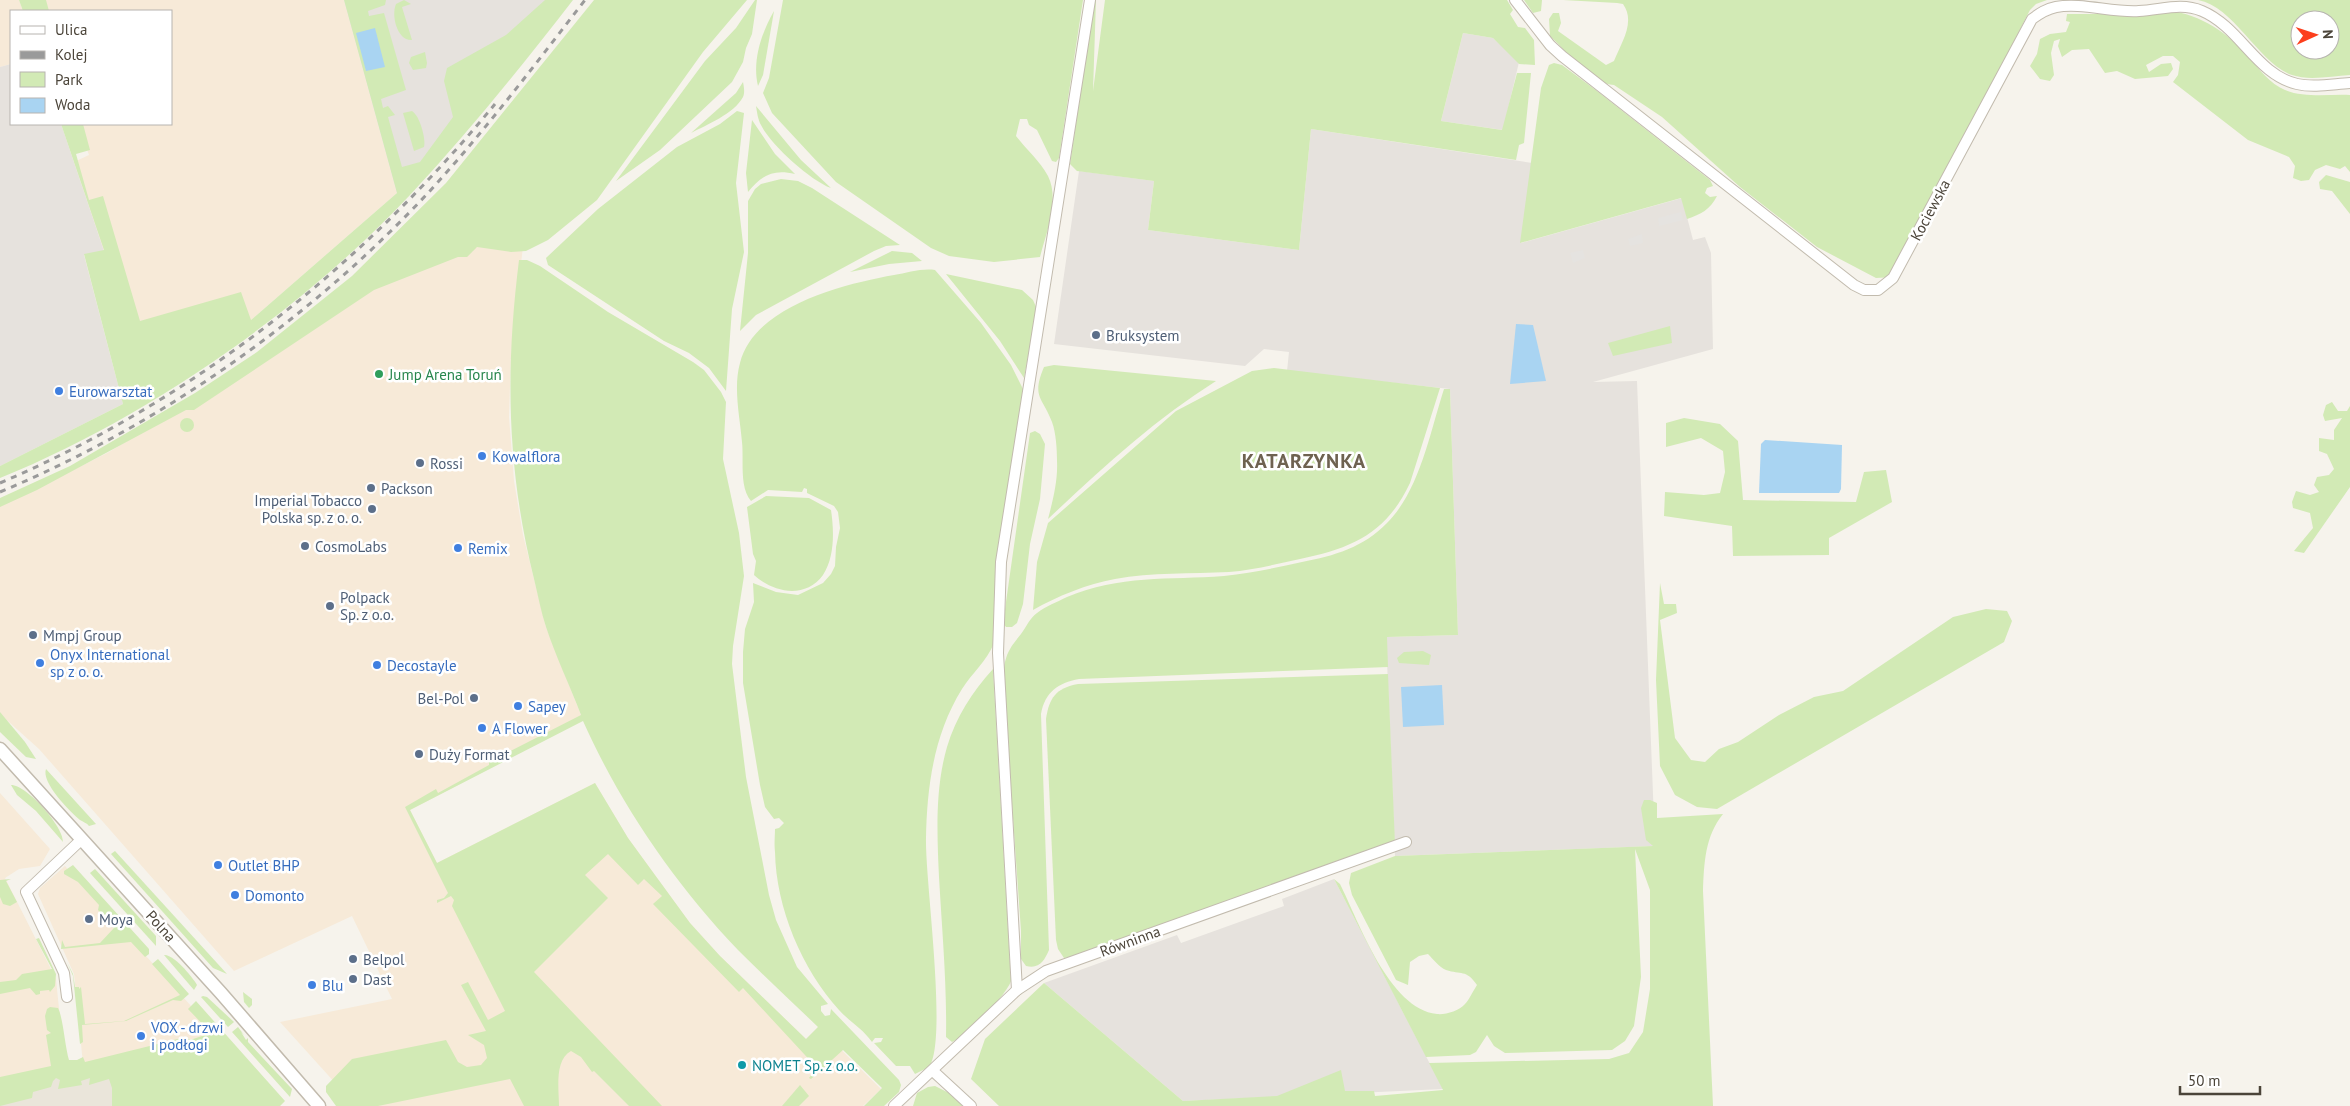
<svg xmlns="http://www.w3.org/2000/svg" width="2350" height="1106" font-family="'PT Sans',sans-serif">
  <rect width="100%" height="100%" fill="#f6f3ec"/>
  <polygon fill="#eae5da" points="143,1051 154,1106 0,1106 0,1081"/>
  <g fill="#f7ead8">
    <polygon points="0,0 19,0 23,11 11,11 11,64 0,67"/>
    <polygon points="36,0 344,0 397,193 251,320 123,404 104,251 74,162 89,155 78,124 171,124 171,11 40,11"/>
    <polygon points="397,241 523,246 511,355 509,417 514,481 523,535 546,627 583,720 410,810 437,863 595,783 628,838 660,882 690,923 720,956 806,1039 818,1027 881,1089 863,1106 356,1106 280,1022 392,999 352,916 234,971 39,749 0,714 0,504 38,488 109,452 244,370"/>
    <polygon points="0,793 50,849 40,866 19,869 5,878 56,979 65,1068 0,1081"/>
    <polygon points="65,866 218,1036 83,1064 74,974 38,894 40,888"/>
  </g>
  <g fill="#e6e2dd">
    <polygon points="344,0 556,0 397,193"/>
    <polygon points="1463,33 1493,38 1519,62 1503,130 1441,121"/>
    <polygon points="11,64 11,124 61,124 104,251 84,255 123,404 0,466 0,67"/>
    <polygon points="1311,129 1532,163 1521,243 1682,198 1693,240 1705,237 1711,253 1713,349 1593,382 1637,381 1655,846 1395,856 1386,637 1458,635 1450,389 1287,371 1289,352 1264,349 1245,366 1054,344 1079,171 1154,181 1148,230 1299,250"/>
    <polygon points="1334,879 1443,1089 1183,1101 1044,983 1177,935 1181,943 1284,906 1282,899"/>
  </g>
  <g fill="#d2eab5" fill-rule="evenodd">
    <polygon points="19,0 46,0 49,11 23,11"/>
    <path d="M 344,0 L 386,0 L 385,5 L 368,11 L 369,16 L 384,13 L 406,90 L 381,99 L 383,108 L 388,106 L 395,115 L 388,117 L 402,167 L 420,162 L 453,117 L 444,81 L 447,68 L 506,35 L 545,0 L 573,0 C 521,67 468,133 410,195 C 301,311 147,418 0,478 L 0,466 L 123,404 L 84,254 L 104,250 L 61,124 L 83,124 L 90,150 L 76,154 L 89,200 L 103,196 L 140,321 L 241,292 L 251,320 L 397,193 Z"/>
    <path d="M 404,0 L 411,4 L 402,7 L 412,40 C 397,41 391,15 396,4 Z"/>
    <polygon points="594,0 747,0 703,52 597,200 548,240 526,251 511,252 477,247 467,257 458,257 374,290 194,410 186,410 37,490 0,507 0,498 70,466 195,393 257,352 352,276 446,183"/>
    <polygon points="755,0 757,0 752,34 746,48 743,62 732,82 660,150 616,181 705,61 736,28"/>
    <path d="M 783,0 L 1083,0 L 1059,158 L 1056,162 L 1052,161 L 1037,130 L 1029,125 L 1027,119 L 1020,119 L 1016,136 C 1026,149 1040,161 1048,176 C 1060,200 1046,233 1040,257 L 994,262 L 949,256 L 931,248 L 836,182 L 772,113 L 763,93 L 769,78 Z"/>
    <polygon points="1094,0 1096,0 1093,91 1105,0 1507,0 1513,10 1510,14 1518,27 1525,28 1534,40 1535,65 1519,64 1493,38 1463,33 1441,121 1502,130 1517,73 1531,73 1524,143 1519,145 1516,160 1311,129 1299,250 1148,230 1154,181 1077,171 1070,164"/>
    <polygon points="1524,0 1542,0 1541,11 1533,13"/>
    <path d="M 1563,0 L 2047,0 L 2036,4 L 2030,10 L 1894,277 L 1876,278 L 1817,247 L 1740,187 L 1662,117 L 1614,85 C 1594,85 1564,49 1550,36 L 1549,19 L 1553,13 L 1559,13 L 1561,23 L 1558,31 L 1606,65 L 1614,61 C 1621,43 1636,22 1623,4 L 1617,3 Z"/>
    <path d="M 2198,0 L 2350,0 L 2350,75 C 2332,76 2309,81 2292,75 C 2259,64 2235,7 2198,0 ZM 2300,20 L 2330,20 L 2330,50 L 2300,50 Z"/>
    <path d="M 2168,10 C 2203,16 2225,31 2249,57 C 2259,69 2270,84 2285,90 C 2304,98 2330,94 2350,95 L 2350,172 L 2345,166 L 2340,169 L 2326,165 L 2315,170 L 2309,180 L 2301,181 L 2293,178 L 2295,166 L 2289,157 L 2248,140 L 2173,82 L 2178,75 L 2180,62 L 2173,56 L 2163,56 L 2146,65 L 2149,72 L 2161,64 L 2171,63 L 2173,69 L 2168,76 L 2135,79 L 2117,71 L 2105,73 L 2089,49 L 2072,50 L 2062,57 L 2058,46 L 2060,39 L 2054,41 L 2051,53 L 2054,75 L 2050,81 L 2040,79 L 2030,66 L 2037,54 L 2040,39 L 2050,34 L 2066,32 L 2070,22 L 2066,21 L 2067,14 L 2143,14 Z"/>
    <path d="M 774,11 L 763,75 L 758,86 C 752,61 761,34 774,11 Z"/>
    <polygon points="425,52 427,63 426,68 413,70 409,63 411,57"/>
    <path d="M 1554,63 L 1562,65 L 1597,91 L 1710,180 L 1713,186 L 1707,188 L 1705,193 L 1710,197 L 1717,196 C 1710,210 1701,214 1687,219 L 1681,198 L 1520,243 L 1541,88 L 1549,65 Z"/>
    <path d="M 743,82 C 744,87 745,93 743,97 C 734,114 706,125 691,133 L 736,93 Z"/>
    <path d="M 756,106 L 801,160 L 831,188 C 810,180 771,145 761,125 C 758,120 757,112 756,106 Z"/>
    <path d="M 412,111 C 420,116 426,139 424,147 L 414,151 L 403,113 Z"/>
    <polygon points="737,111 744,113 736,183 744,252 732,309 726,391 709,368 689,353 664,341 548,265 546,258 598,209 677,147 720,124"/>
    <path d="M 752,120 L 775,154 L 795,174 C 773,169 762,175 748,192 L 746,173 Z"/>
    <polygon points="2326,175 2350,182 2350,214 2332,191 2320,189 2319,182"/>
    <polygon points="781,179 798,181 812,188 900,245 886,246 874,251 756,315 740,331 748,253 748,201 755,189 761,184"/>
    <polygon points="892,251 912,253 922,261 889,264 850,272"/>
    <path d="M 519,260 L 527,260 L 540,266 L 608,312 L 693,362 L 704,370 L 721,392 L 726,402 L 723,459 L 739,533 L 744,576 L 733,646 L 732,664 L 746,777 L 769,895 L 776,920 L 797,967 L 828,1004 L 821,1006 L 821,1011 L 825,1016 L 830,1015 L 831,1009 L 899,1080 L 901,1085 L 899,1092 L 884,1106 L 864,1106 L 882,1088 L 843,1050 L 811,1079 L 809,1078 L 817,1068 L 743,988 L 739,992 L 653,904 L 662,896 L 644,879 L 638,885 L 608,854 L 585,875 L 608,898 L 534,972 L 662,1106 L 629,1106 L 594,1071 L 592,1072 L 581,1057 L 571,1051 C 554,1060 559,1090 559,1106 L 524,1106 L 510,1079 L 378,1106 L 336,1106 L 326,1092 L 326,1086 L 352,1059 L 446,1040 L 458,1062 L 467,1067 L 481,1065 L 487,1058 L 484,1045 L 468,1035 L 486,1031 L 461,985 L 468,982 L 488,1020 L 505,1011 L 452,906 L 454,900 L 451,896 L 437,903 L 437,900 L 444,898 L 448,893 L 405,807 L 436,789 L 438,793 L 489,765 L 489,762 L 581,715 C 570,686 556,657 546,627 C 541,612 538,595 534,579 C 507,470 505,372 519,260 ZM 583,721 C 620,804 675,884 738,950 C 764,976 791,1001 818,1027 L 806,1039 L 720,956 L 690,923 L 628,838 L 595,783 L 437,863 L 410,810 Z"/>
    <path d="M 935,270 L 981,323 L 1011,365 L 1024,391 L 994,643 C 987,661 972,673 962,689 C 934,734 927,786 926,838 C 925,881 948,1041 929,1067 L 915,1074 L 910,1066 L 896,1066 L 874,1043 L 881,1042 L 883,1038 L 875,1038 L 872,1042 C 863,1029 850,1022 839,1010 C 802,969 776,908 775,852 C 774,844 775,836 775,829 L 779,828 L 784,823 L 779,818 L 774,819 L 765,807 L 760,785 L 743,683 L 743,652 L 745,629 L 754,602 L 753,583 L 776,592 L 798,595 L 823,583 L 831,574 L 835,566 L 836,547 L 840,528 L 838,512 L 834,506 L 807,493 L 807,489 L 804,488 L 802,492 L 768,490 L 751,501 C 739,487 744,460 742,442 C 740,417 733,388 740,363 C 754,306 844,284 894,275 C 907,273 922,268 935,270 Z"/>
    <polygon points="946,274 1022,290 1033,300 1037,309 1024,378 1000,341"/>
    <polygon points="1670,326 1672,343 1613,356 1608,343"/>
    <path d="M 1054,365 L 1216,381 C 1154,420 1101,469 1048,519 C 1053,500 1058,480 1057,461 C 1057,449 1056,433 1052,422 C 1043,397 1031,398 1044,367 Z"/>
    <path d="M 1274,368 L 1440,388 L 1410,483 C 1386,534 1352,548 1300,559 C 1277,564 1253,570 1229,572 C 1191,574 1152,572 1115,579 C 1087,584 1058,596 1033,610 L 1037,562 L 1048,523 L 1176,411 L 1252,371 Z"/>
    <path d="M 1444,389 L 1450,389 L 1458,635 L 1387,637 L 1388,667 L 1079,679 C 1058,683 1045,692 1041,714 L 1049,950 C 1044,961 1040,969 1026,966 L 1021,959 L 1021,931 L 1003,677 C 1005,655 1008,650 1021,634 C 1027,626 1029,619 1037,613 C 1046,606 1057,602 1067,597 C 1119,575 1169,580 1224,576 C 1251,573 1276,568 1302,562 C 1334,556 1364,547 1387,523 C 1420,490 1430,432 1444,389 Z"/>
    <polygon points="2332,402 2338,411 2347,411 2350,406 2350,487 2304,553 2294,551 2313,528 2310,513 2293,508 2292,502 2296,491 2310,495 2319,492 2314,485 2317,477 2329,475 2334,469 2327,454 2319,451 2319,438 2334,440 2334,430 2342,418 2325,421 2323,415 2326,405"/>
    <polygon points="1684,418 1720,424 1738,441 1743,500 1856,502 1864,472 1886,470 1892,502 1829,538 1829,555 1733,556 1732,526 1664,516 1665,492 1704,495 1720,493 1725,472 1723,451 1701,438 1666,447 1666,423"/>
    <circle cx="187" cy="425" r="7"/>
    <polygon points="1035,431 1040,434 1045,444 1040,499 1030,544 1023,604 1017,623 1012,627 1006,627 1003,623 1030,433"/>
    <path d="M 766,496 L 809,498 L 831,510 C 834,530 835,557 823,575 C 805,600 772,592 754,575 L 756,561 L 753,554 L 747,507 Z"/>
    <polygon points="1660,583 1664,604 1676,604 1677,613 1660,620 1675,738 1691,760 1705,762 1719,749 1738,742 1779,715 1814,697 1843,691 1953,617 1986,609 2007,611 2012,621 2004,642 1717,809 1697,807 1675,795 1660,766 1656,680"/>
    <polygon points="1423,651 1431,655 1429,665 1399,663 1397,658 1404,652"/>
    <path d="M 993,669 L 1011,981 C 1006,996 967,1035 952,1042 L 946,1037 C 947,984 942,930 939,877 C 937,834 935,788 947,747 C 956,717 972,692 993,669 Z"/>
    <path d="M 1388,674 L 1395,844 L 1071,957 L 1064,958 L 1058,949 L 1056,940 L 1046,719 C 1049,698 1056,688 1078,684 Z"/>
    <polygon points="0,712 25,742 36,759 26,757 0,732"/>
    <path d="M 46,769 L 96,824 L 89,826 C 87,823 83,822 80,820 C 69,811 41,782 46,769 Z"/>
    <path d="M 11,785 C 27,785 64,827 63,842 L 36,811 L 17,795 Z"/>
    <path d="M 1644,800 L 1650,800 L 1657,803 L 1657,818 L 1723,814 C 1705,836 1704,863 1703,891 L 1713,1106 L 999,1106 L 971,1079 L 985,1039 L 1044,983 L 1183,1101 L 1277,1096 L 1341,1070 L 1345,1091 L 1374,1091 L 1375,1096 L 1443,1090 L 1429,1063 L 1609,1059 L 1629,1053 L 1643,1032 L 1650,989 L 1650,890 L 1635,849 L 1641,977 L 1634,1026 L 1625,1041 L 1612,1050 L 1505,1053 L 1494,1046 L 1487,1035 L 1476,1052 L 1470,1055 L 1426,1057 L 1334,879 L 1340,884 C 1359,922 1389,1009 1437,1014 C 1445,1015 1459,1011 1465,1004 C 1469,1000 1473,991 1477,985 C 1466,969 1461,975 1446,970 C 1439,967 1433,959 1428,954 L 1419,956 L 1410,962 L 1408,985 L 1396,980 L 1352,895 L 1349,883 L 1351,873 L 1395,856 L 1653,846 L 1646,840 L 1641,808 Z"/>
    <polygon points="115,851 227,974 213,968 111,854"/>
    <polygon points="73,865 149,949 149,954 145,957 131,942 61,949 62,940 65,947 100,943 114,928 98,910 99,905 78,882 64,874 64,871"/>
    <polygon points="95,869 156,936 156,946 90,873"/>
    <polygon points="11,879 6,881 17,902 10,906 3,904 0,897 0,880"/>
    <polygon points="39,938 56,974 55,986 50,992 49,990 40,991 40,994 36,995 30,988 0,994 0,982 16,980 22,974 52,969 36,939"/>
    <path d="M 164,955 C 175,954 195,981 197,985 L 194,990 Z"/>
    <polygon points="158,959 189,994 181,1001 173,1000 126,1021 82,1025 83,1042 80,1044 73,976 67,962 73,974 75,987 79,987 79,989 81,987 85,1024 124,1021 180,995 152,964"/>
    <polygon points="243,992 252,999 252,1005 249,1008 244,1002"/>
    <polygon points="203,996 207,997 234,1022 228,1027 201,997"/>
    <path d="M 196,1001 L 285,1101 L 280,1106 L 112,1106 L 112,1088 L 109,1079 L 89,1085 L 90,1078 L 81,1081 L 82,1085 L 58,1089 L 60,1080 L 56,1078 L 53,1081 L 51,1087 L 33,1092 L 32,1098 L 0,1106 L 0,1077 L 51,1066 L 46,1035 L 51,1033 L 47,1030 L 45,1016 L 47,1009 L 50,1007 L 58,1008 C 63,1017 65,1047 69,1060 L 77,1060 L 83,1057 L 85,1062 L 186,1037 L 190,1040 L 211,1033 L 188,1009 Z"/>
    <polygon points="238,1027 244,1035 241,1032 246,1040 248,1038 248,1042 292,1089 290,1097 232,1032"/>
    <polygon points="800,1085 809,1096 799,1106 782,1106"/>
    <polygon points="935,1086 949,1093 963,1106 913,1106 917,1093 928,1087"/>
  </g>
  <g fill="#e5e3e0">
    <polygon points="1681,212 1683,220 1659,226 1658,218"/>
    <polygon points="1642,234 1643,243 1630,246 1628,239"/>
    <polygon points="1583,250 1585,258 1573,263 1570,253"/>
  </g>
  <g fill="#a9d4f2">
    <polygon points="375,28 385,67 366,71 356,33"/>
    <polygon points="1516,324 1533,325 1546,381 1510,384"/>
    <polygon points="1765,440 1842,445 1841,489 1839,493 1759,493 1761,444"/>
    <polygon points="1442,685 1444,725 1403,727 1401,687"/>
  </g>
  <g fill="none" stroke-linecap="round" stroke-linejoin="round">
    <defs>
      <g id="minor">
        <path d="M 1515,0 L 1550,45 L 1562,56 L 1854,285 L 1864,290 L 1878,290 L 1893,278 L 2032,19 C 2040,13 2046,9 2056,7 C 2081,2 2113,13 2139,11 C 2161,10 2181,2 2202,11 C 2240,27 2257,75 2297,84 C 2314,88 2333,84 2350,83"/>
        <polyline points="1017,990 998,653 1001,562 1090,0"/>
        <polyline points="67,997 64,973 26,892 82,839"/>
        <polyline points="933,1071 971,1106"/>
        <polyline points="894,1106 1017,990 1046,971 1406,842"/>
      </g>
      <polyline id="tertiary" points="0,749 221,993 319,1106"/>
    </defs>
    <use href="#minor" stroke="#c2bbae" stroke-width="12"/>
    <use href="#tertiary" stroke="#c2bbae" stroke-width="15"/>
    <use href="#minor" stroke="#fff" stroke-width="10"/>
    <use href="#tertiary" stroke="#fff" stroke-width="12"/>
    <g stroke="#9a9a9a" stroke-width="3" stroke-dasharray="6 6" stroke-linecap="butt">
      <path d="M 0,483 C 194,400 361,267 495,104"/>
      <path d="M 0,492 C 160,425 309,320 428,193 C 484,132 534,66 585,0"/>
    </g>
  </g>
  <g fill="#5c6f8a" stroke="#fff" stroke-width="2">
    <circle cx="1096" cy="335" r="5"/>
    <circle cx="420" cy="463" r="5"/>
    <circle cx="371" cy="488" r="5"/>
    <circle cx="372" cy="509" r="5"/>
    <circle cx="305" cy="546" r="5"/>
    <circle cx="330" cy="606" r="5"/>
    <circle cx="33" cy="635" r="5"/>
    <circle cx="474" cy="698" r="5"/>
    <circle cx="419" cy="754" r="5"/>
    <circle cx="89" cy="919" r="5"/>
    <circle cx="353" cy="959" r="5"/>
    <circle cx="353" cy="979" r="5"/>
  </g>
  <circle fill="#2e9e5b" stroke="#fff" stroke-width="2" cx="379" cy="374" r="5"/>
  <g fill="#3f7fe0" stroke="#fff" stroke-width="2">
    <circle cx="59" cy="391" r="5"/>
    <circle cx="482" cy="456" r="5"/>
    <circle cx="458" cy="548" r="5"/>
    <circle cx="40" cy="663" r="5"/>
    <circle cx="377" cy="665" r="5"/>
    <circle cx="518" cy="706" r="5"/>
    <circle cx="482" cy="728" r="5"/>
    <circle cx="218" cy="865" r="5"/>
    <circle cx="235" cy="895" r="5"/>
    <circle cx="312" cy="985" r="5"/>
    <circle cx="141" cy="1036" r="5"/>
  </g>
  <circle fill="#0f9aa8" stroke="#fff" stroke-width="2" cx="742" cy="1065" r="5"/>
  <g text-anchor="middle" dominant-baseline="central" stroke-width="5" stroke-linejoin="round" paint-order="stroke">
    <g font-size="15" fill="#4b4439" stroke="#fff">
      <text transform="translate(1930 210) rotate(-62)">Kociewska</text>
      <text transform="translate(161 926) rotate(48)">Polna</text>
      <text transform="translate(1130 941) rotate(-20)">Równinna</text>
    </g>
    <g font-size="15" fill="#4e5e75" stroke="#fff" text-anchor="start">
      <text x="1106" y="335">Bruksystem</text>
      <text x="430" y="463">Rossi</text>
      <text x="381" y="488">Packson</text>
      <text x="362" y="500" text-anchor="end">Imperial Tobacco<tspan x="362" dy="17">Polska sp. z o. o.</tspan></text>
      <text x="315" y="546">CosmoLabs</text>
      <text x="340" y="597">Polpack<tspan x="340" dy="17">Sp. z o.o.</tspan></text>
      <text x="43" y="635">Mmpj Group</text>
      <text x="464" y="698" text-anchor="end">Bel-Pol</text>
      <text x="429" y="754">Duży Format</text>
      <text x="99" y="919">Moya</text>
      <text x="363" y="959">Belpol</text>
      <text x="363" y="979">Dast</text>
    </g>
    <g font-size="15" fill="#27864d" stroke="#fff" text-anchor="start">
      <text x="389" y="374">Jump Arena Toruń</text>
    </g>
    <g font-size="15" fill="#366cbe" stroke="#fff" text-anchor="start">
      <text x="69" y="391">Eurowarsztat</text>
      <text x="492" y="456">Kowalflora</text>
      <text x="468" y="548">Remix</text>
      <text x="50" y="654">Onyx International<tspan x="50" dy="17">sp z o. o.</tspan></text>
      <text x="387" y="665">Decostayle</text>
      <text x="528" y="706">Sapey</text>
      <text x="492" y="728">A Flower</text>
      <text x="228" y="865">Outlet BHP</text>
      <text x="245" y="895">Domonto</text>
      <text x="322" y="985">Blu</text>
      <text x="151" y="1027">VOX - drzwi<tspan x="151" dy="17">i podłogi</tspan></text>
    </g>
    <g font-size="15" fill="#0d838f" stroke="#fff" text-anchor="start">
      <text x="752" y="1065">NOMET Sp. z o.o.</text>
    </g>
    <g font-size="20" font-weight="bold" letter-spacing="1" fill="#6e6250" stroke="#fff">
      <text x="1304" y="461">KATARZYNKA</text>
    </g>
  </g>
  <rect x="10" y="10" width="162" height="115" fill="#ffffff" stroke="#b7b4b0"/>
  <rect x="20" y="26" width="25" height="8" fill="#ffffff" stroke="#b7b4b0"/>
  <text x="55" y="35" font-size="15" fill="#4b4439">Ulica</text>
  <rect x="20" y="51" width="25" height="8" fill="#9a9a9a" stroke="#b7b4b0"/>
  <text x="55" y="60" font-size="15" fill="#4b4439">Kolej</text>
  <rect x="20" y="72" width="25" height="15" fill="#d2eab5" stroke="#b7b4b0"/>
  <text x="55" y="85" font-size="15" fill="#4b4439">Park</text>
  <rect x="20" y="98" width="25" height="15" fill="#a9d4f2" stroke="#b7b4b0"/>
  <text x="55" y="110" font-size="15" fill="#4b4439">Woda</text>
  <g transform="translate(2315 35) rotate(87)"><circle r="24" fill="#ffffff" stroke="#b7b4b0"/>
  <path d="M0-4L9 19L0 12L-9 19Z" fill="#fc3f1d"/>
  <text y="-8" font-size="14" font-weight="bold" text-anchor="middle" fill="#4b4439">N</text>
  </g>
  <path d="M2180 1086v8h80v-8" fill="none" stroke="#4b4439" stroke-width="2.5"/>
  <text x="2188" y="1086" font-size="15" fill="#4b4439" stroke="#ffffff" stroke-width="4" paint-order="stroke">50 m</text>
</svg>
